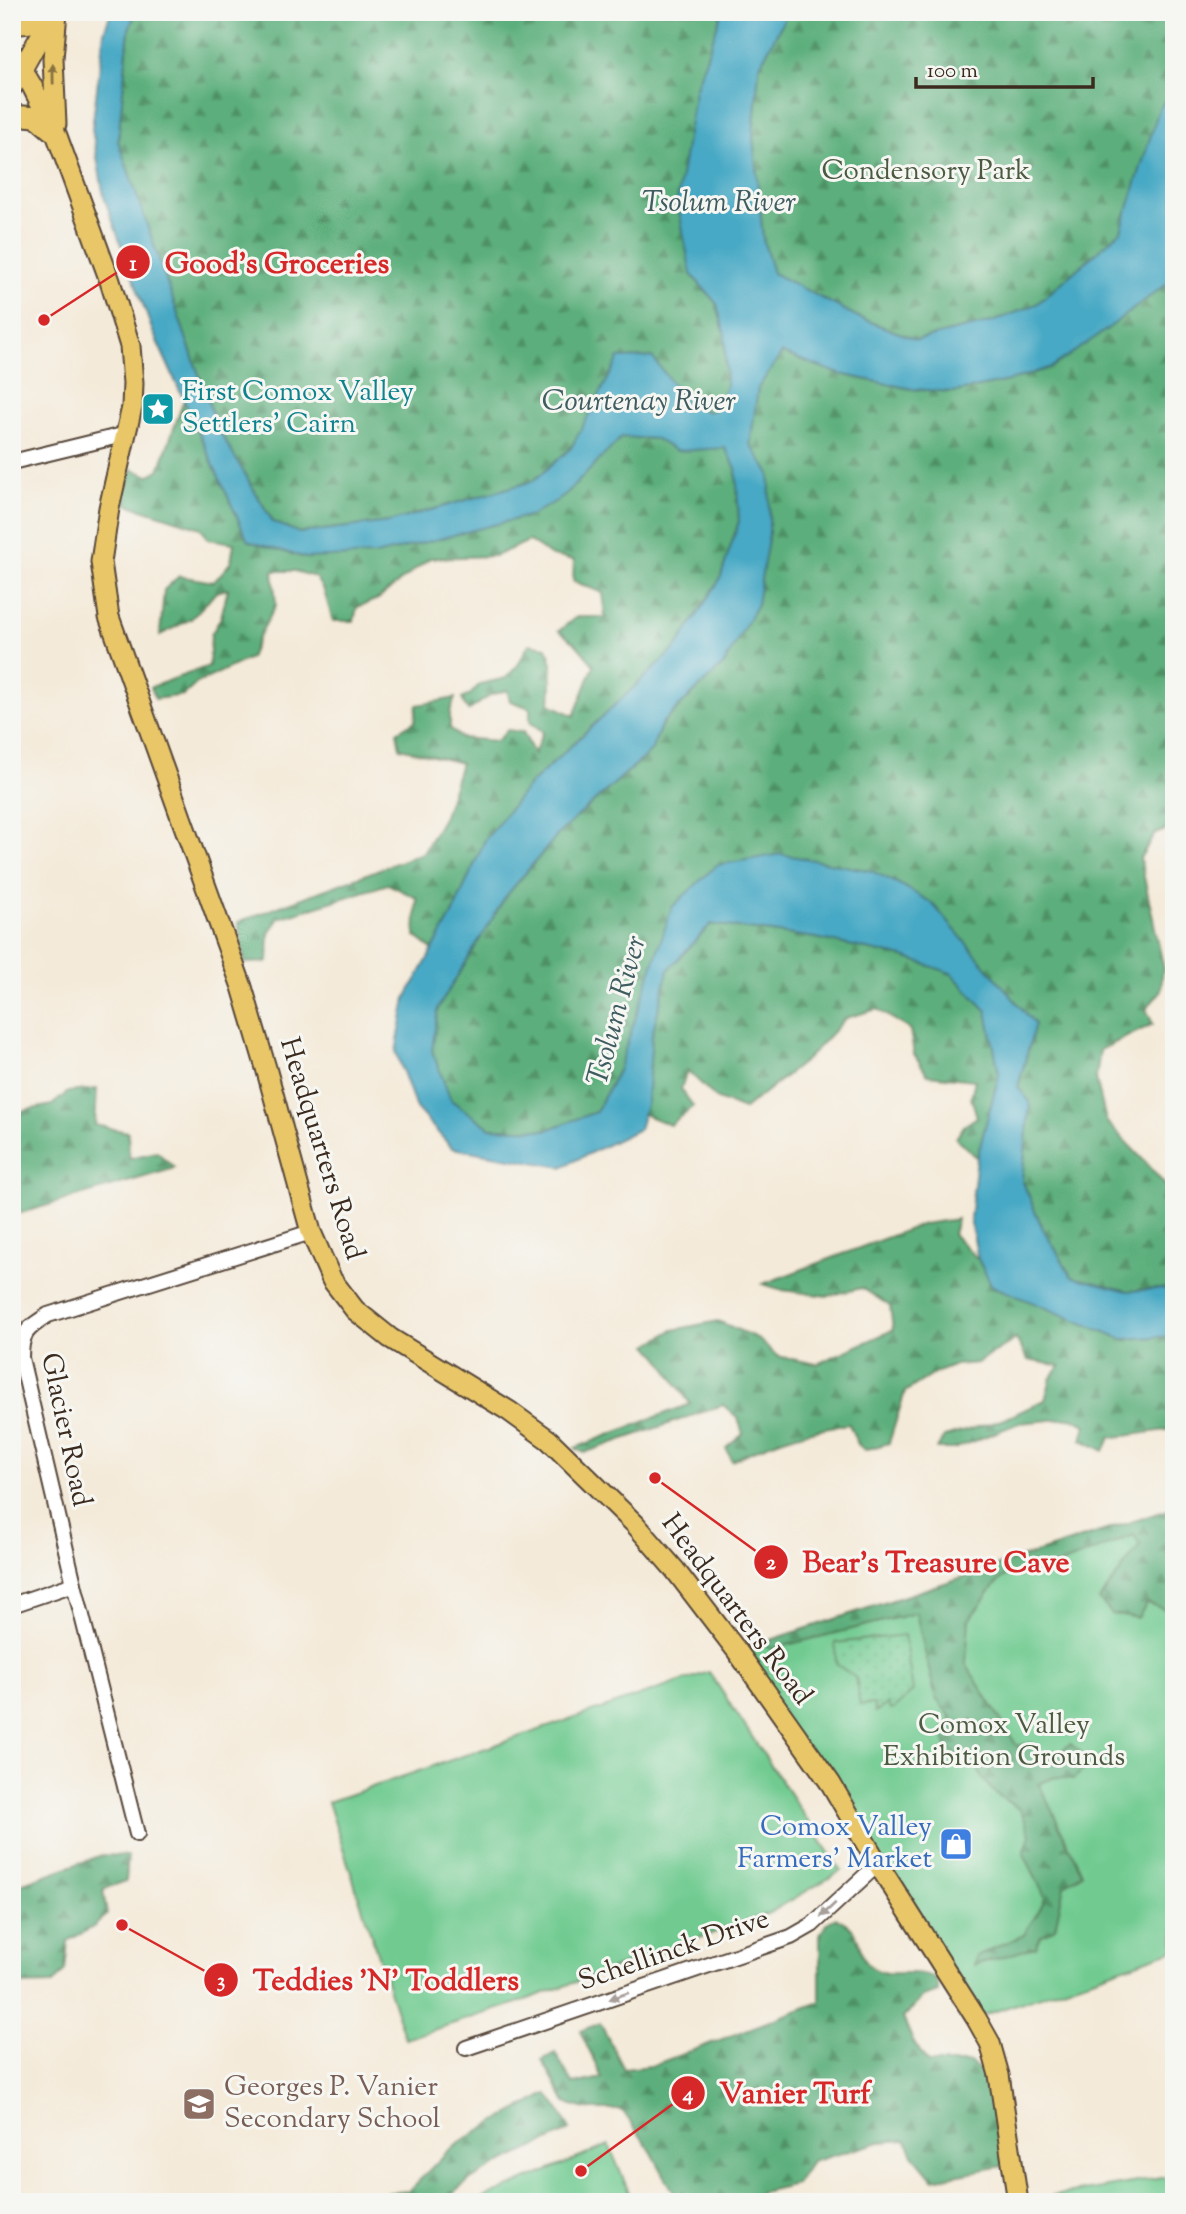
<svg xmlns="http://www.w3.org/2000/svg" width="1186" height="2214" font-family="'Sorts Mill Goudy',serif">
  <defs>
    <pattern id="forest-firs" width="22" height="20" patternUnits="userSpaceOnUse" patternTransform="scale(1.75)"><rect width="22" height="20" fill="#5caf7b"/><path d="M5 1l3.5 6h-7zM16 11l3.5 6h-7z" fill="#4d8f64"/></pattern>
    <pattern id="garden-dots" width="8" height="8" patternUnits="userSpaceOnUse" patternTransform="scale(1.75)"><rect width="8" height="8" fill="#71cb91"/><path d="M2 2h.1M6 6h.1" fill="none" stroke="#63ae7d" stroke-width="1.8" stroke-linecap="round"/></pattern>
  </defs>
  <rect width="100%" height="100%" fill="#f6f6f2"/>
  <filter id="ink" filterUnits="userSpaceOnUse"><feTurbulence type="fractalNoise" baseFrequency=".0143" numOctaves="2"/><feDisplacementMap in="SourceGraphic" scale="14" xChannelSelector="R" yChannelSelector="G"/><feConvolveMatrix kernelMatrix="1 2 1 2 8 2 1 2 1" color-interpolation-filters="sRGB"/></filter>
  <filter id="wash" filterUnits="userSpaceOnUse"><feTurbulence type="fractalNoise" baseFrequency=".00686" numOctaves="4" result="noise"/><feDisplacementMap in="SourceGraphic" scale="28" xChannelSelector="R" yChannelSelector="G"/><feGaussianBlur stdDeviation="1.57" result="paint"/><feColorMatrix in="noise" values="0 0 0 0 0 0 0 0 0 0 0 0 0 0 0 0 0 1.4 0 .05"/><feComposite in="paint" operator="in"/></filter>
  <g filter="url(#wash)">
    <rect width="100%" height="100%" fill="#f4ead9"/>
    <g fill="#71cb91" stroke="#567a58" stroke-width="2">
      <polygon points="1174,1508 1174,1950 976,2018 737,1651"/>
      <polygon points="709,1672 841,1871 769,1913 517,2003 405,2039 328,1802"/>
      <polygon points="609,2145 633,2202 474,2202"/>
      <polygon points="1174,2176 1174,2202 1052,2202 1052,2196"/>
    </g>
    <g fill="url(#forest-firs)" stroke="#4c6c4c" stroke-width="2">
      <polygon points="136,12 722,12 695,90 691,274 717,304 725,336 726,386 717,409 707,412 685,400 652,357 620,358 571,448 533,481 389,522 299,533 273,522 217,427 118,141 129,29"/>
      <polygon points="788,12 1174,12 1174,89 1159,110 1121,231 1037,304 992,322 917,340 860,318 773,274 763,239 753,137 759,67"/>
      <polygon points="1174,278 1174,439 1170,444 1169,499 1174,532 1174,827 1155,834 1140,858 1163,965 1161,991 1146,1009 1153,1024 1100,1050 1096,1078 1106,1121 1150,1167 1174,1196 1174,1288 1128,1291 1072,1277 1042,1227 1022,1180 1030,1102 1018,1088 1035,1024 901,885 894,882 717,865 618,1071 596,1112 547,1130 490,1128 451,1101 432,1051 438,1008 506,896 560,832 651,751 662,724 725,663 770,474 750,444 758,388 783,352 840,374 912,389 954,392 1008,381 1052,367"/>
      <polygon points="184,400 248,541 305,558 563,497 621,437 656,439 676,451 725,447 736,468 739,521 720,579 676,648 528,786 485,840 452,915 433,950 415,936 417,898 388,884 279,918 269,933 268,962 245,963 238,922 423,853 444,816 461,763 400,748 397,732 415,721 417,705 455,698 450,712 450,728 461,738 497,741 507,730 523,732 534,754 543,732 530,722 530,708 510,701 507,690 491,695 468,711 462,699 472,693 480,684 506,678 518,665 529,644 547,647 552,664 550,704 574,716 594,665 575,643 559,631 576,617 605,617 603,593 573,581 574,560 552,556 529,541 495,556 430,558 378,599 357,607 354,621 333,621 324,591 315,577 295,571 273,571 276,605 259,636 250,658 197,683 184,695 155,699 151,687 209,666 211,635 221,617 228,589 216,592 191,619 160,635 164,590 179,576 214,582 231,562 234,543 208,539 201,528 123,503 132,469 148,476 159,470"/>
      <polygon points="711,924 816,938 904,957 951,973 987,1011 999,1074 977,1158 956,1138 964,1126 977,1117 971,1097 975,1080 928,1075 914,1054 910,1030 877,1009 846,1018 807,1059 744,1109 717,1099 687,1070 681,1089 693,1106 670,1125 643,1114 647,1101 652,1035 668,970"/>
      <polygon points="97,1089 95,1125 128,1132 129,1158 157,1152 175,1168 21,1213 12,1213 12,1113 52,1105 68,1092"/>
      <path d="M 957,1219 L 953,1234 L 978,1259 L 992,1286 L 1122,1339 L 1174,1336 L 1174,1429 L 1110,1438 L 1104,1451 L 1082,1440 L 1086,1425 L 1072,1418 L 1019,1423 L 954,1449 L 937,1449 L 944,1437 L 1005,1419 L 1045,1400 L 1051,1378 L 1060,1366 L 1028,1360 L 1016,1339 L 977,1363 L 955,1365 L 935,1373 L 905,1392 L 889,1443 L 865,1450 L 858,1445 L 849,1424 C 808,1429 769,1442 732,1461 L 726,1448 L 743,1434 L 738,1418 L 723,1405 L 584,1453 L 575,1448 L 690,1404 L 659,1357 L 648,1345 L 673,1330 L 718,1321 L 757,1338 L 777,1356 L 817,1364 L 893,1330 L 890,1306 L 862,1288 L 827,1296 L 782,1290 L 763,1284 L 923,1224 Z"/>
      <path d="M 1174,1508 L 1174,1616 L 1170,1611 L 1147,1603 L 1138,1618 L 1112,1614 L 1099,1600 L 1140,1545 L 1134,1535 L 1030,1576 L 1006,1575 L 994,1586 L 969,1620 L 966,1664 L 1017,1746 L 1031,1743 L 1042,1755 L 1053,1757 L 1070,1744 L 1080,1751 L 1085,1769 L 1073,1779 L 1055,1777 L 1039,1784 L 1082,1873 L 1064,1886 L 1055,1928 L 1041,1936 L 1036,1947 L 974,1965 L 976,1956 L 1024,1935 C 1031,1919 1040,1915 1045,1897 L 1024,1854 L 1030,1835 L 1021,1810 C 998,1796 978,1785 975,1755 L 962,1757 L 946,1748 L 944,1729 L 952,1718 L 936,1699 L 916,1613 L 771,1649 L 762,1643 Z"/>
      <polygon points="102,1855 128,1856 126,1881 103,1889 107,1915 93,1927 68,1941 65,1970 53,1984 12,1985 12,1887"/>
      <path d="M 836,1918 C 867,1931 854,1953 870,1966 C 883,1977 898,1972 913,1973 C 921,1973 928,1976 935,1978 L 938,1985 L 938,1992 L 923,1997 L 903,2018 L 913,2041 L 928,2063 L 970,2063 L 989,2076 L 1003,2166 L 933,2179 L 913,2155 L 906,2140 L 880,2142 L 811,2162 L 796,2184 L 761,2192 L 746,2202 L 679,2202 L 651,2151 L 622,2110 L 589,2110 L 566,2103 L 542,2060 L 555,2053 L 573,2084 L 602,2078 L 580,2031 L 600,2023 L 624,2069 L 651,2066 L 820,2002 L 820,1935 L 827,1923 Z"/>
      <path d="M 547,2094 L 559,2109 L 570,2130 C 534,2150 470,2171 445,2202 L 360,2202 C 375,2191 392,2193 409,2191 L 448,2151 L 478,2131 Z"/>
    </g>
    <polygon fill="url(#garden-dots)" stroke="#567a58" stroke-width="2" points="904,1635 913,1691 894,1709 890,1710 888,1704 875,1712 874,1704 860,1705 856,1678 836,1664 835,1643"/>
    <polygon fill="#46a9c5" stroke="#406a72" stroke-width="2" points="111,12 136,12 129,29 118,141 217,427 273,522 299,533 389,522 533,481 571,448 619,358 652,357 685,400 707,412 717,409 726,386 725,336 717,304 691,274 677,200 695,90 722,12 788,12 759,67 753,137 763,239 773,273 860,318 917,340 992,322 1037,304 1121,231 1159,109 1174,89 1174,278 1106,330 1052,367 1008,381 954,392 912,389 840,374 782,353 758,388 750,444 770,474 769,533 757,604 725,663 662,723 651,751 560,832 506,896 438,1008 432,1051 451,1100 490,1128 547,1130 596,1112 618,1071 672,907 717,865 781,854 872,871 901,885 932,903 1035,1024 1018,1087 1030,1102 1022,1180 1042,1227 1072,1277 1128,1291 1174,1288 1174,1336 1122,1339 992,1286 978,1259 970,1219 977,1158 999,1074 987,1011 951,973 904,957 816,938 711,924 668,970 652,1035 647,1101 639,1129 562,1167 452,1148 416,1108 396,1052 406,998 452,915 485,840 528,786 676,648 720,579 739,521 736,468 725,448 676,451 656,439 622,437 563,497 532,515 376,555 306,558 248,541 153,332 104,197 92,129 104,32"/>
  </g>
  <g filter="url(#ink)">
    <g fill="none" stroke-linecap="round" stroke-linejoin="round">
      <defs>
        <g id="minor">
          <polyline points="12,462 127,434"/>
          <polyline points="12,1605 74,1584"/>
          <path d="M 137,1834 L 74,1584 L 21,1358 C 21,1332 27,1329 48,1315 L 311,1232"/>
          <polyline points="466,2048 791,1937 812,1925 878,1864"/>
        </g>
        <g id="major">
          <path d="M 12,23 C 28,26 38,22 50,12"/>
          <polyline points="12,53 32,86 57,136 110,281 130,346 133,383 132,407 109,508 101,562 109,617 242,987 266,1068 311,1232 332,1280 355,1310 390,1338 509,1411 549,1440 635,1524 675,1570 737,1651 831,1784 878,1864 976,2018 990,2043 999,2075 1018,2202"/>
          <polyline points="12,87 54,12"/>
          <polyline points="12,115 36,117 51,130"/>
          <polyline points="56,124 53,59 57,12"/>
        </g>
      </defs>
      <use href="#minor" stroke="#57473a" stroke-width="18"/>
      <use href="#major" stroke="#57473a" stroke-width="23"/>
      <use href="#minor" stroke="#fff" stroke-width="14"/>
      <use href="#major" stroke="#e9c769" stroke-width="19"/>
    </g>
    <defs><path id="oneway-solid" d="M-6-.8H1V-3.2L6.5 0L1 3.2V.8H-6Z" transform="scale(1.75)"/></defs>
    <use fill="#897140" href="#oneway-solid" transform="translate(53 74) rotate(-91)"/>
    <g fill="#a79f9a">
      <use href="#oneway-solid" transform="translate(828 1910) rotate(137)"/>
      <use href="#oneway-solid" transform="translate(619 1996) rotate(161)"/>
    </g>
  </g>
  <defs>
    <symbol id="sight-square" viewBox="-11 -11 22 22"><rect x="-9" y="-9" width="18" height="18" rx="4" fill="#0f9aa8" stroke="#f6f6f2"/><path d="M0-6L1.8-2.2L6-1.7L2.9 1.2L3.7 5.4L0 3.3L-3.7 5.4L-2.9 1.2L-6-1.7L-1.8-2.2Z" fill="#fff"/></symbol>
    <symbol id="shop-square" viewBox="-11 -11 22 22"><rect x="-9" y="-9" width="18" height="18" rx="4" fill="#3f7fe0" stroke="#f6f6f2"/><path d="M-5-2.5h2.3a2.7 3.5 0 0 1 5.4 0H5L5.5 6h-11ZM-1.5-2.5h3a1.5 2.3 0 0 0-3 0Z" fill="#fff"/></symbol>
    <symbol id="school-square" viewBox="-11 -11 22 22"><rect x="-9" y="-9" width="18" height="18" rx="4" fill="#8d6e63" stroke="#f6f6f2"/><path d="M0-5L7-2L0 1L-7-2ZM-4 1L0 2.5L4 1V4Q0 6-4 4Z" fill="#fff"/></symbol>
  </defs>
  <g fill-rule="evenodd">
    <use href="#sight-square" x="139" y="390" width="38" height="38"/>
    <use href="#shop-square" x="937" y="1825" width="38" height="38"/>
    <use href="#school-square" x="180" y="2085" width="38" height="38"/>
  </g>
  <g text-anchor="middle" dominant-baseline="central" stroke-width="6" stroke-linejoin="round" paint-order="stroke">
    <g font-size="28" fill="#4b5a40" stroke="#f6f6f2">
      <text x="926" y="172">Condensory Park</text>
      <text x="1004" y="1726">Comox Valley<tspan x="1004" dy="32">Exhibition Grounds</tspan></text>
    </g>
    <g font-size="28" fill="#0d838f" stroke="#f6f6f2" text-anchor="start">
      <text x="182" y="393">First Comox Valley<tspan x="182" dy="32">Settlers' Cairn</tspan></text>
    </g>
    <g font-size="28" fill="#3b2a1e" stroke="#f6f6f2">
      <text transform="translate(321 1149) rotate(73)">Headquarters Road</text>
      <text transform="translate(65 1430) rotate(78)">Glacier Road</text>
      <text transform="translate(736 1610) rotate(53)">Headquarters Road</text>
      <text transform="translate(674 1951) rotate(-19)">Schellinck Drive</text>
    </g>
    <g font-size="28" fill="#366cbe" stroke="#f6f6f2" text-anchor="end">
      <text x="932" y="1828">Comox Valley<tspan x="932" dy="32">Farmers’ Market</tspan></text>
    </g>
    <g font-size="28" fill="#785e54" stroke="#f6f6f2" text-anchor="start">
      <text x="224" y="2088">Georges P. Vanier<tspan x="224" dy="32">Secondary School</tspan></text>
    </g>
    <g font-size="30" font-style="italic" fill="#3f5d61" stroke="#f6f6f2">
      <text x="719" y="203">Tsolum River</text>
      <text x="639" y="402">Courtenay River</text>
      <text transform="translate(618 1011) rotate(-75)">Tsolum River</text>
    </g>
  </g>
  <path fill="none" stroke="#d62828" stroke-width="2.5" d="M44 320L133 262M655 1478L771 1562M122 1925L221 1980M581 2171L688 2093"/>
  <g fill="#d62828" stroke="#f6f6f2" stroke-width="2.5">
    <circle cx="44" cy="320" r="7"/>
    <circle cx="655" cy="1478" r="7"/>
    <circle cx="122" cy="1925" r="7"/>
    <circle cx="581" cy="2171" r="7"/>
    <circle cx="133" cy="262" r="18"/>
    <circle cx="771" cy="1562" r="18"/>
    <circle cx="221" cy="1980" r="18"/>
    <circle cx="688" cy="2093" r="18"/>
  </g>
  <g font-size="21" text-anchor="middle" font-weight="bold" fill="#fff">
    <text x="133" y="270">1</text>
    <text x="771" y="1569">2</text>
    <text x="221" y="1987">3</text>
    <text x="688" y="2100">4</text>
  </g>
  <g font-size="30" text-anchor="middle" font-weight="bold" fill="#d62828" stroke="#f6f6f2" stroke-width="6" stroke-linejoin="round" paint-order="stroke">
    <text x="277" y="273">Good's Groceries</text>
    <text x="936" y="1572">Bear's Treasure Cave</text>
    <text x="386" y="1990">Teddies 'N' Toddlers</text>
    <text x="795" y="2103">Vanier Turf</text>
  </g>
  <rect width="1186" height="2214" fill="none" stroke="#f6f6f2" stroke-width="42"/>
  <path d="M916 77v10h177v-10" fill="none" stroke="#3b2a1e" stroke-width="3.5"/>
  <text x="927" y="77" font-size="21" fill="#3b2a1e" stroke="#f6f6f2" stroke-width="5" paint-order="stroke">100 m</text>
</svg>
